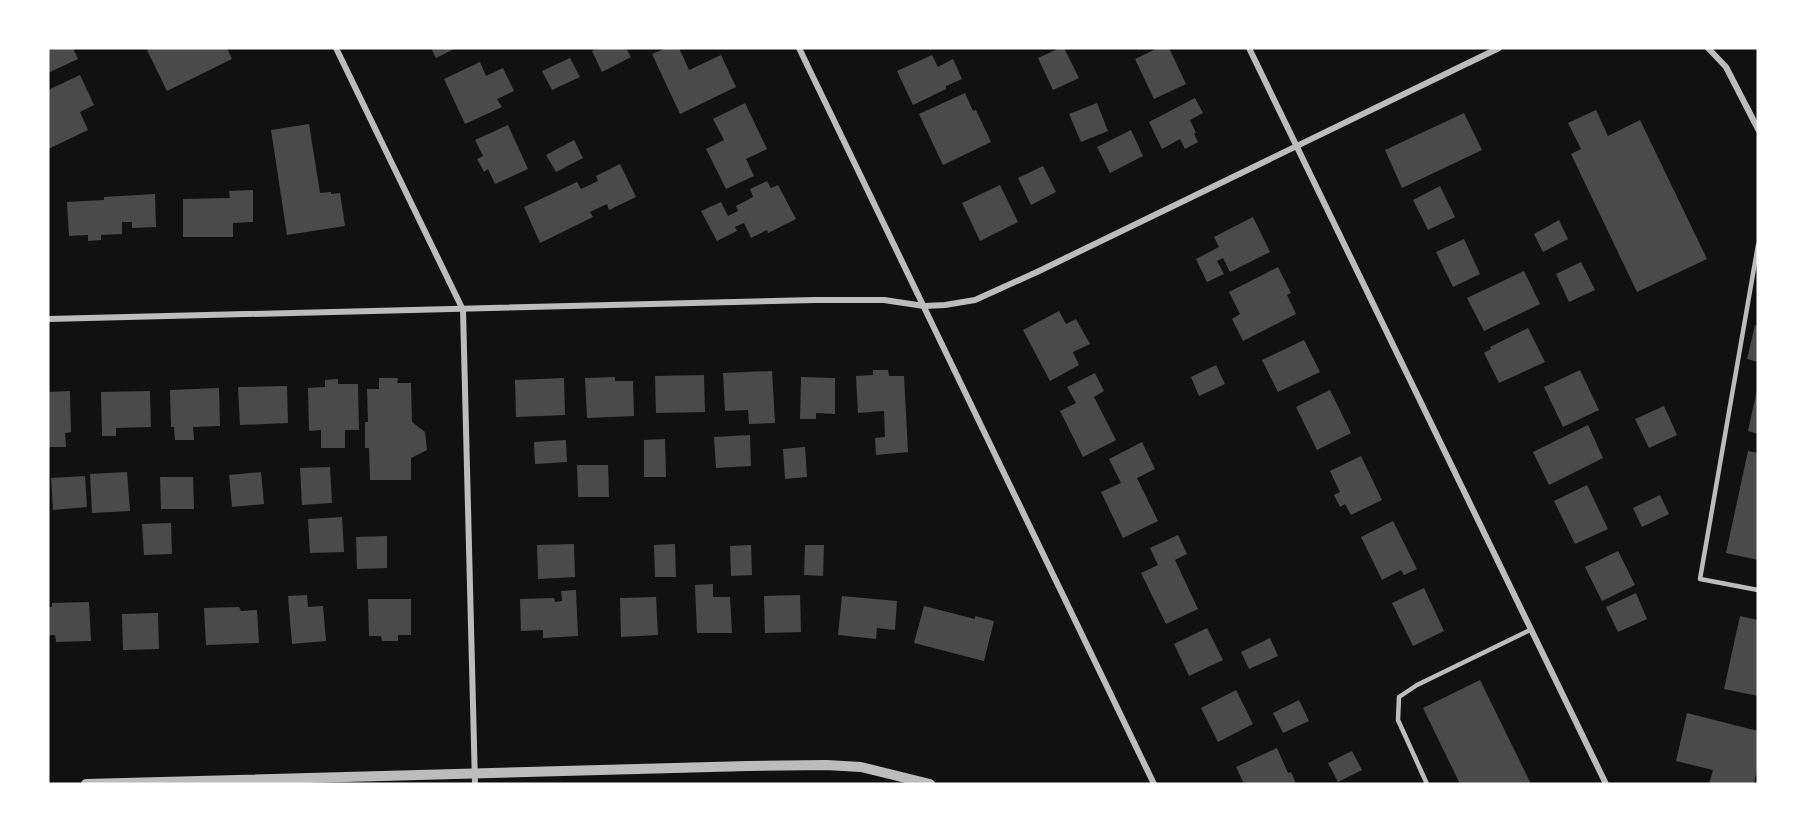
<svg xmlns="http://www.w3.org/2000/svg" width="1806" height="832" font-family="'Fira Sans',sans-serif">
  <rect width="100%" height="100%" fill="#111"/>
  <g fill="#4a4a4a">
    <polygon points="48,48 73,48 78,59 48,73"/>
    <polygon points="151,48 227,48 232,59 167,91 147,50"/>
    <polygon points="431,48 456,48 436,58"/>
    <polygon points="598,48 626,48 631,57 602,72 592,51"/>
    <polygon points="666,48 679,48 689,70 721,55 736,87 680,114 652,54"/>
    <polygon points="1060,48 1064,48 1079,78 1053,90 1038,58"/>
    <polygon points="1158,48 1169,48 1186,84 1154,99 1135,59"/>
    <polygon points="932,55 938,67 953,59 962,79 946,86 946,89 913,105 897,71"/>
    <polygon points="570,58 580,77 552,90 542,71"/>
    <polygon points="480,62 486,76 503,68 514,91 497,99 502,107 465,124 444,79"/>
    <polygon points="80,75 94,105 80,112 88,130 48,149 48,90"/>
    <polygon points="965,93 973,111 976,110 991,142 943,165 919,114"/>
    <polygon points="1195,98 1203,113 1190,120 1196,133 1194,134 1198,142 1185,149 1180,139 1162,149 1149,122"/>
    <polygon points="745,103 767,149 746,159 754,176 726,189 706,149 724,140 713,119"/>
    <polygon points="1097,103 1108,131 1081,142 1069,114"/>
    <polygon points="1596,110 1608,136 1640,120 1707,259 1637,292 1571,154 1581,149 1568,123"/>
    <polygon points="1464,113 1482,150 1402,188 1385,150"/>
    <polygon points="309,124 320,193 331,192 331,194 340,193 345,226 287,235 271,130"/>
    <polygon points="508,125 528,169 495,184 488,169 484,172 477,159 483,156 475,140"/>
    <polygon points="1131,130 1143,156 1110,173 1097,147"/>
    <polygon points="574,140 583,158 556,172 546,155"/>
    <polygon points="620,164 636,197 609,210 607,204 590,212 593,217 540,243 524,207 577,182 581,189 598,181 596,176"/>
    <polygon points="1043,166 1056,192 1031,205 1018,178"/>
    <polygon points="767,181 771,188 778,185 796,219 768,233 767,230 751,238 744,223 735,227 737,231 717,241 701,211 721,202 728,216 738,211 736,206 753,197 750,189"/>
    <polygon points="1000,185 1018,222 980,241 962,203"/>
    <polygon points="1440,186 1455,217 1428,230 1413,200"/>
    <polygon points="253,190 253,222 233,223 233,237 183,237 183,199 230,198 229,191"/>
    <polygon points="155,194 156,227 132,228 132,222 122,222 122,234 101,235 101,240 88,241 88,235 69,236 67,202 104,200 104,197"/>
    <polygon points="1253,217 1270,252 1230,272 1223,258 1217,261 1224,274 1207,282 1196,259 1219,247 1214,237"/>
    <polygon points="1559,220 1568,239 1543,252 1534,234"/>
    <polygon points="1464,239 1480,274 1453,287 1436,252"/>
    <polygon points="1581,262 1595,290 1569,302 1556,274"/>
    <polygon points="1278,267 1291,293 1287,295 1296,314 1243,341 1232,319 1240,314 1229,292"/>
    <polygon points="1524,271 1540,304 1484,331 1467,298"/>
    <polygon points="1059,311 1066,324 1076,319 1090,344 1073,352 1079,365 1050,381 1023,330"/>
    <polygon points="1755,325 1758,326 1758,362 1747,359"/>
    <polygon points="1528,328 1545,362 1499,383 1484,353 1491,349 1490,347"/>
    <polygon points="1304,340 1320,372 1278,392 1262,360"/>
    <polygon points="1216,365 1225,384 1199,396 1191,377"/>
    <polygon points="873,370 888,370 889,376 904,376 908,452 876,455 875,438 885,437 884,411 858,413 856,376 873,375"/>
    <polygon points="1580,370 1599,410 1563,427 1544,387"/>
    <polygon points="772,371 775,423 749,424 748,410 725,411 723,373"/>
    <polygon points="1095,373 1104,391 1094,397 1116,440 1083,457 1060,411 1076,403 1067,387"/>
    <polygon points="704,375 705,412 656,413 655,376"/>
    <polygon points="615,377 615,381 633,381 634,416 587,418 585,378"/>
    <polygon points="801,377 835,378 835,414 816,413 816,419 800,419"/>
    <polygon points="379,378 398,378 397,383 411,383 412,422 425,432 427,450 411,458 411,480 370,480 369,448 365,448 365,422 368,422 367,389 379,389"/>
    <polygon points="564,378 565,415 516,417 515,380"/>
    <polygon points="338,379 338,384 358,384 359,430 345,430 345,448 321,448 321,430 309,431 308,388 325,387 325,380"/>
    <polygon points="287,386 288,423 240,425 238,387"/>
    <polygon points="219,388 220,426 193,427 194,440 175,440 174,427 171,427 170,390"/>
    <polygon points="1330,390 1351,433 1317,450 1296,407"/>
    <polygon points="1757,390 1758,390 1758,434 1748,431"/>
    <polygon points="70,391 71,432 65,433 66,447 48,447 48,392"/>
    <polygon points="150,391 151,427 116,428 116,436 102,436 101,392"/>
    <polygon points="1664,406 1677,435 1649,448 1635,419"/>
    <polygon points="1588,425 1603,458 1549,485 1533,452"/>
    <polygon points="750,435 751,466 716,468 714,437"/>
    <polygon points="665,439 666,477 644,477 644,440"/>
    <polygon points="566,440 567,462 535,464 534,442"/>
    <polygon points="1142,442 1155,469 1137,478 1158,521 1123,538 1101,492 1121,483 1109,459"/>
    <polygon points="805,447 807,477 785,479 783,449"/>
    <polygon points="1748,451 1758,453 1758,560 1726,553"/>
    <polygon points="1361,456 1382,500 1351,515 1345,504 1340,507 1334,495 1340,492 1330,471"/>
    <polygon points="577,465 608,465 609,497 578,497"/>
    <polygon points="330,467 332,503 302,505 300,468"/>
    <polygon points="127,472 130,511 92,513 90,474"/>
    <polygon points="261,472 264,504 232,507 229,475"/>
    <polygon points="85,476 87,507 53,510 51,478"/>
    <polygon points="160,477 193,477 194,509 161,509"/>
    <polygon points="1587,485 1608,529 1575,544 1554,501"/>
    <polygon points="1660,495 1669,514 1642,527 1633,508"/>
    <polygon points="342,517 344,552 310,553 308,519"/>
    <polygon points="1393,521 1417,569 1404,575 1401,570 1382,580 1361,537"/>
    <polygon points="171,523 172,554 144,555 142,524"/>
    <polygon points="1178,535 1187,554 1175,560 1198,609 1166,624 1141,573 1158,565 1150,548"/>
    <polygon points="387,536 387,568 357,569 356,537"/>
    <polygon points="574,544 575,577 538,579 537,545"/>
    <polygon points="675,544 676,577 655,577 654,545"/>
    <polygon points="751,545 752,575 731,576 730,546"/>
    <polygon points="805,545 824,545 823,576 804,575"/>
    <polygon points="1618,551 1635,585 1602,601 1585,567"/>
    <polygon points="713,584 713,597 730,597 732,633 697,633 695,585"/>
    <polygon points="1424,588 1444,631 1413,646 1392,603"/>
    <polygon points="576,590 578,636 543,638 543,630 521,631 520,599 554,598 555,602 562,601 561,591"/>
    <polygon points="1636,593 1647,619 1618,632 1606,607"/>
    <polygon points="307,595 308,607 323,606 326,641 292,644 288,596"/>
    <polygon points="800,595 801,632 765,633 764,596"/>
    <polygon points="842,596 897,601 895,630 877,628 876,639 838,635"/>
    <polygon points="656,597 658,635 621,637 620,598"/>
    <polygon points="368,599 411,599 411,635 398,635 398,641 382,641 381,636 369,636"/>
    <polygon points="89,602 91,641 56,642 55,635 48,635 48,607 52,607 52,603"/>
    <polygon points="924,606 975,619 975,616 994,621 984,661 914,643"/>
    <polygon points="239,607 241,611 257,610 259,643 206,645 204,608"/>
    <polygon points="158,613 159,649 123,650 122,614"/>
    <polygon points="1740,616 1758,620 1758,696 1724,689"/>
    <polygon points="1207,628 1223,660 1189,676 1174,644"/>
    <polygon points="1270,638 1278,656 1249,669 1241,652"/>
    <polygon points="1480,680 1531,784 1460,784 1423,708"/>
    <polygon points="1236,690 1253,724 1218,742 1201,708"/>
    <polygon points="1299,700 1309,721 1283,733 1273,713"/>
    <polygon points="1687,713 1758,731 1758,764 1754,784 1709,784 1713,770 1676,761"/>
    <polygon points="1277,748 1288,773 1291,772 1296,784 1244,784 1236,767"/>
    <polygon points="1352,751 1362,770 1338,782 1328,763"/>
  </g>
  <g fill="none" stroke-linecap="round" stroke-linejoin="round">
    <g stroke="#bcbcbc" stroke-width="4.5">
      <polyline points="1758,245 1700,579 1758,590"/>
      <polyline points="1427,784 1398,720 1399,697 1417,685 1530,630"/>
    </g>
    <g stroke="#bcbcbc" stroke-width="6">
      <polyline points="336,48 463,310 475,784"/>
      <polyline points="799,48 1154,784"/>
      <polyline points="1249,48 1606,784"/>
      <polyline points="1708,48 1726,67 1758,129"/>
      <polyline points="48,319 815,300 884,300 924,306 945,305 975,300 1037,272 1499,48"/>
    </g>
    <polyline stroke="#bcbcbc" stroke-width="10" points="86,784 748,766 826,765 861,767 930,784"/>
  </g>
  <rect width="1806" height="832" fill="none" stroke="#ffffff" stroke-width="99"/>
</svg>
